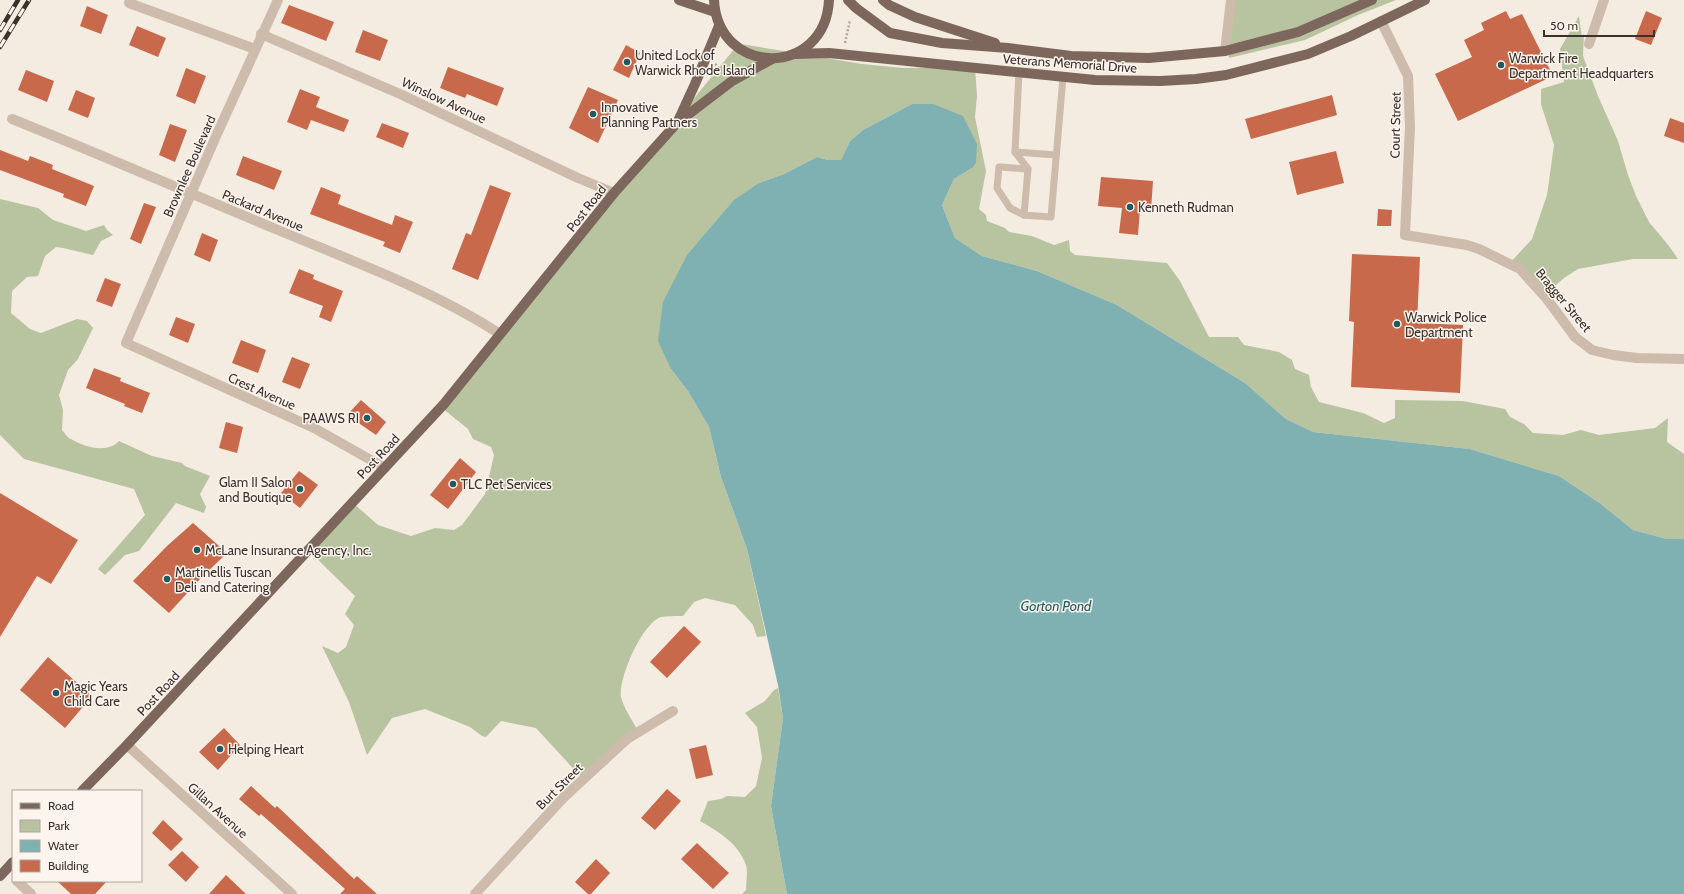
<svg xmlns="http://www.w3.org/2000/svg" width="1684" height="894" font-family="Cabin,sans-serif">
  <rect width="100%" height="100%" fill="#f4ebe1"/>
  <g fill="#b8c4a0">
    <polygon points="1231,0 1396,0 1358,15 1305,40 1229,58 1228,50"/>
    <polygon points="1579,16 1582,38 1584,33 1583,56 1598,96 1618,141 1628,175 1636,196 1649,222 1669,246 1678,259 1633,259 1578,269 1564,278 1544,296 1509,264 1532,239 1547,195 1554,145 1541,104 1541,89 1564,82 1560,49"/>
    <path d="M 741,44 L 862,64 L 903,68 L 975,67 L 977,96 L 975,117 L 986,171 L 979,209 L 986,215 L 987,221 L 1005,228 L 1009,232 L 1032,236 L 1054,245 L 1069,240 L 1070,251 L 1075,255 L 1167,263 L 1180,281 L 1209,337 L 1238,337 L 1244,345 L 1279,352 L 1292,360 L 1295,369 L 1309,375 L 1311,387 L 1319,402 L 1363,413 L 1384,423 L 1395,418 L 1395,400 L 1463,401 L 1505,409 L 1510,417 L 1524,424 L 1533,433 L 1563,435 L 1581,430 L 1599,435 L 1655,428 L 1668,418 L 1667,442 L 1684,454 L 1684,539 L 1667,539 L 1633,530 L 1601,504 L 1559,476 L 1470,449 L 1313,432 L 1286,419 L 1245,383 L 1117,305 L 1037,271 L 982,256 L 955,238 L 942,205 L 954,179 L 972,168 L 912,104 L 863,130 L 850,141 L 841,160 L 828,160 L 817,157 L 784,174 L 759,183 L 671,369 L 688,391 L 709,427 L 721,477 L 747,549 L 766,636 L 757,637 L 753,625 L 735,605 L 705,598 L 694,602 L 683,616 C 676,616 667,616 661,617 C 642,623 618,679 621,697 C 624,709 633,721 638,731 L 581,777 L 536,728 L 501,721 L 486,737 L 482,736 L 470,727 L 425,709 L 392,718 L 367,755 L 349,702 L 322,646 L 338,653 L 346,647 L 354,625 L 345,614 L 355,596 L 311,553 L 353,503 L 378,525 L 411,536 L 435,528 L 454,530 L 462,525 L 485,494 L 494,455 L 491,447 L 473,439 L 468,429 L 442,408 L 735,48 Z"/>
    <path d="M 0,199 L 38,208 L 53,220 L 86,231 L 104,225 L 107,230 L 113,235 L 101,241 L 93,255 L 63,248 L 56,247 L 45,256 L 38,276 L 27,277 L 12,291 L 11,313 L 30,329 L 41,333 L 77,319 L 87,321 L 93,328 L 78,359 L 68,370 L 59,395 L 63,410 L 62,430 C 65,433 67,438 71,439 C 84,447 108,454 119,441 L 152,456 L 182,463 L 185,466 L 210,476 L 200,494 L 206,507 L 204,513 L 176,503 L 139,551 L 125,555 L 105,575 L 98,569 L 145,515 L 134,489 L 24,459 L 0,435 Z"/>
    <path d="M 778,688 L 783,718 L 771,806 L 787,894 L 742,894 L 746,890 C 746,882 748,872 746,865 C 739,844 718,831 700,821 L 708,801 L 721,799 L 727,796 L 745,797 L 756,786 L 762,758 L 757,727 L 745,713 L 765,701 L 774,690 Z"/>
  </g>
  <polygon fill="#7fb0b2" points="912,104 933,104 963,116 977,144 976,163 972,168 954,179 942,205 955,238 982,256 1037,271 1117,305 1245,383 1286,419 1313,432 1470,449 1559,476 1601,504 1633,530 1667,539 1684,539 1684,894 787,894 771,806 783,718 778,685 747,549 721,477 709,427 688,391 671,369 658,341 663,302 687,255 734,200 759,183 784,174 817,157 828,160 841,160 850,141 863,130"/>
  <g fill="#c8694b">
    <polygon points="289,5 334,22 326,41 281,23"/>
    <polygon points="87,6 108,15 101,34 80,26"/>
    <polygon points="1506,11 1510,19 1522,14 1553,76 1458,121 1435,74 1472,57 1464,40 1484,30 1481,23"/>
    <polygon points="1646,11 1662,18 1651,45 1635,39"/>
    <polygon points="137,26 166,38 158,57 129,45"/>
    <polygon points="363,30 388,40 380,61 355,52"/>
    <polygon points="626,45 640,53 629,78 613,70"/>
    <polygon points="448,67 504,88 497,106 467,94 465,98 440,88"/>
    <polygon points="186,68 206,76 195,104 176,96"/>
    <polygon points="26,70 54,81 47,102 18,90"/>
    <polygon points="588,87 618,100 598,143 569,128"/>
    <polygon points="300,89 320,97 316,107 349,120 344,132 311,120 307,130 287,122"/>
    <polygon points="76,90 95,98 88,118 68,110"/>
    <polygon points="1332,95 1337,115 1251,139 1245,119"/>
    <polygon points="1670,118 1684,123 1684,143 1664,136"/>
    <polygon points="382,123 409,133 403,148 376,137"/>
    <polygon points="170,124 187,130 175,162 159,155"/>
    <polygon points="0,150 28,161 30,156 53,165 52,169 94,186 86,206 63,197 64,194 0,170"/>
    <polygon points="1336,151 1344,183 1297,195 1289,162"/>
    <polygon points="243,156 282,171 274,190 236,175"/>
    <polygon points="1101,177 1153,181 1151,210 1140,209 1138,235 1119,233 1122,208 1098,206"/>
    <polygon points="490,185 511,193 478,280 452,269 466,233 471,235"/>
    <polygon points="321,187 341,195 338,204 392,225 395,215 413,222 400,253 383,246 385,242 310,214"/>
    <polygon points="144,203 156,207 141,244 130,239"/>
    <polygon points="1378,209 1392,210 1391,226 1377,226"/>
    <polygon points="202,233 218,240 210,262 194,255"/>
    <polygon points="1352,254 1420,257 1417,323 1463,325 1460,393 1351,387 1354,322 1349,321"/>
    <polygon points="299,269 314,275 313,279 343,291 331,322 319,317 323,306 289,293"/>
    <polygon points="105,278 121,284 112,307 96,301"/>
    <polygon points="176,317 195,324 188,343 169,335"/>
    <polygon points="241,340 266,350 258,373 232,363"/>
    <polygon points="292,357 310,364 300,389 282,382"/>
    <polygon points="94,368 121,378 120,381 150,393 142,413 124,406 125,404 86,388"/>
    <polygon points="361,400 386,422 376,435 347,415"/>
    <polygon points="226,422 243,427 237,453 219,448"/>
    <polygon points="460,458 476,472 448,509 430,495"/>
    <polygon points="299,471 318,485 300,508 281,493"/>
    <polygon points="0,493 78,540 51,584 37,576 0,637"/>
    <polygon points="193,523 227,553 201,578 169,613 133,581 167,546"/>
    <polygon points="684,626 701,642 667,678 650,662"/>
    <polygon points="48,657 92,696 65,728 20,690"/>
    <polygon points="224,728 240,745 218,770 199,752"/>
    <polygon points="706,745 713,775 696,779 689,749"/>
    <polygon points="251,786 275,808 277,806 354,879 357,876 377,894 340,894 345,889 261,814 259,816 239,799"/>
    <polygon points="667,789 681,801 655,830 641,818"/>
    <polygon points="163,820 183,839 171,851 152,833"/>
    <polygon points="697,843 729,873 713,889 681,859"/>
    <polygon points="182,851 199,867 186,882 168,865"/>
    <polygon points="596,859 610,873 591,894 588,894 575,882"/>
    <polygon points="226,875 246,894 209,894"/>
    <polygon points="57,881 107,881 95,894 71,894"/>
  </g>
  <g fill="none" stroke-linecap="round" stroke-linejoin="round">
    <g stroke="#b9a596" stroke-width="2.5" stroke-dasharray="2 2" stroke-linecap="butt">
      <polyline points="845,43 850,20"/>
      <polyline points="715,64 724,73"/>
    </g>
    <g stroke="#cdbbac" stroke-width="7">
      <polyline points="1019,72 1015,152 1028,169 1024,215 1051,217 1063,77"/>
      <polyline points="1015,152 1056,155"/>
      <polyline points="1024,215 1010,208 997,188 999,167 1028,169"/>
    </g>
    <g stroke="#cdbbac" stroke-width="10">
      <polyline points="278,0 217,134 126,343 314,428 385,468"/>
      <polyline points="129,3 255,49"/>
      <polyline points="1381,21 1408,76 1410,127 1405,235 1467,245 1479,249 1520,269 1547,299 1575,337 1592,350 1613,355 1637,358 1684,359"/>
      <polyline points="261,34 400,94 578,178 614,193"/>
      <polyline points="1589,44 1604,0"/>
      <polyline points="1225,51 1231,0"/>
      <path d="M 12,119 C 102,155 189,193 278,230 C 352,261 432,290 500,334"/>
      <polyline points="127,745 292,894"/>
      <polyline points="17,881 31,894"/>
      <polyline points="475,894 563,798 627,739 673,711"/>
    </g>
    <g stroke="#7d675c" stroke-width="10">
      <polyline points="679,0 715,12"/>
      <path d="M 714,0 C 718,77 825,78 829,0"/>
      <polyline points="848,0 856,8 890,33 942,43 1008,48 1071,56 1149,58 1225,51 1298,32 1372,0"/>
      <polyline points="883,0 889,5 915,17 995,43"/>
      <polyline points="794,54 829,53 1095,80 1160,81 1196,79 1226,75 1308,54 1351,36 1425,0"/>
      <polyline points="678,121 695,84 719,26"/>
      <polyline points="82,791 127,745 444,404 614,193 677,123 732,81 772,59"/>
      <polyline points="0,876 13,862"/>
    </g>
    <defs>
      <g id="rail">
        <polyline points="0,30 18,0"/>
        <polyline points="0,47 29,0"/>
      </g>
    </defs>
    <use href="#rail" stroke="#3b302b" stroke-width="4.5"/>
    <use href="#rail" stroke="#fbf5ee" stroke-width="3" stroke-dasharray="9" stroke-linecap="butt"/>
  </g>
  <g fill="#1f5a5e" stroke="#fbf5ee" stroke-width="1.5">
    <circle cx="627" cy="62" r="4"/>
    <circle cx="1501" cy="65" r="4"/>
    <circle cx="593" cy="114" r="4"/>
    <circle cx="1130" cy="207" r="4"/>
    <circle cx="1397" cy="324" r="4"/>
    <circle cx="367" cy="418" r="4"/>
    <circle cx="453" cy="484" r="4"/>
    <circle cx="300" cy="489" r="4"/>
    <circle cx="197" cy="550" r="4"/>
    <circle cx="167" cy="579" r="4"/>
    <circle cx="56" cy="693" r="4"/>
    <circle cx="220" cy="749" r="4"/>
  </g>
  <g text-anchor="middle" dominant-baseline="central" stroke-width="3" stroke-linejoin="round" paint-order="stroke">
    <g font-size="13" fill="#3b302b" stroke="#fbf5ee" text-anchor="start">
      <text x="635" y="55">United Lock of<tspan x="635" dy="15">Warwick Rhode Island</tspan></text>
      <text x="1509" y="58">Warwick Fire<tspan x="1509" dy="15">Department Headquarters</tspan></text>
      <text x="601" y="107">Innovative<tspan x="601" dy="15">Planning Partners</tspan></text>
      <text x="1138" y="207">Kenneth Rudman</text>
      <text x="1405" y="317">Warwick Police<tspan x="1405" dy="15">Department</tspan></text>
      <text x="359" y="418" text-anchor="end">PAAWS RI</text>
      <text x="292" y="482" text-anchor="end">Glam II Salon<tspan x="292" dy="15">and Boutique</tspan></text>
      <text x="461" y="484">TLC Pet Services</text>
      <text x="205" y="550">McLane Insurance Agency, Inc.</text>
      <text x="175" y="572">Martinellis Tuscan<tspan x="175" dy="15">Deli and Catering</tspan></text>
      <text x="64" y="686">Magic Years<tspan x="64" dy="15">Child Care</tspan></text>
      <text x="228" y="749">Helping Heart</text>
    </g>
    <g font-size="13" fill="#3b302b" stroke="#fbf5ee">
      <text transform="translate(1070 63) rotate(4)">Veterans Memorial Drive</text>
      <text transform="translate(444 100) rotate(25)">Winslow Avenue</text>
      <text transform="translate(1395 125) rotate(-89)">Court Street</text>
      <text transform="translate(189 166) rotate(-66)">Brownlee Boulevard</text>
      <text transform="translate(586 208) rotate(-52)">Post Road</text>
      <text transform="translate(263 210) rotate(23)">Packard Avenue</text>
      <text transform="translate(1564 300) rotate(50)">Bragger Street</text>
      <text transform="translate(262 391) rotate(24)">Crest Avenue</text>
      <text transform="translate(378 456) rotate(-47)">Post Road</text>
      <text transform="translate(158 693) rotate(-47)">Post Road</text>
      <text transform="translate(559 786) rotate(-45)">Burt Street</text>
      <text transform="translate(218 810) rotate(42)">Gillan Avenue</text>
    </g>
    <g font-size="14" font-style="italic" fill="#1f5a5e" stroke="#fbf5ee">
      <text x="1056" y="606">Gorton Pond</text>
    </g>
  </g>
  <rect x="12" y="790" width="130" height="92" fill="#fbf5ee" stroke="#aea6a0"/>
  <rect x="20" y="803" width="20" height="6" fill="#7d675c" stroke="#aea6a0"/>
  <text x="48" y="810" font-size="12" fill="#3b302b">Road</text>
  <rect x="20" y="820" width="20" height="12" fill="#b8c4a0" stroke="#aea6a0"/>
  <text x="48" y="830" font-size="12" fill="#3b302b">Park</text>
  <rect x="20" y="840" width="20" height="12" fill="#7fb0b2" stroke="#aea6a0"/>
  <text x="48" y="850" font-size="12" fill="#3b302b">Water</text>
  <rect x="20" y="860" width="20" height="12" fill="#c8694b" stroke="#aea6a0"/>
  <text x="48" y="870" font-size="12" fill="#3b302b">Building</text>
  <path d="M1544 30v6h110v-6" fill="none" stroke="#3b302b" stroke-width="2"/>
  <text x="1550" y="30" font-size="12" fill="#3b302b" stroke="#fbf5ee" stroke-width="3" paint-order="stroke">50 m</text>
</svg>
